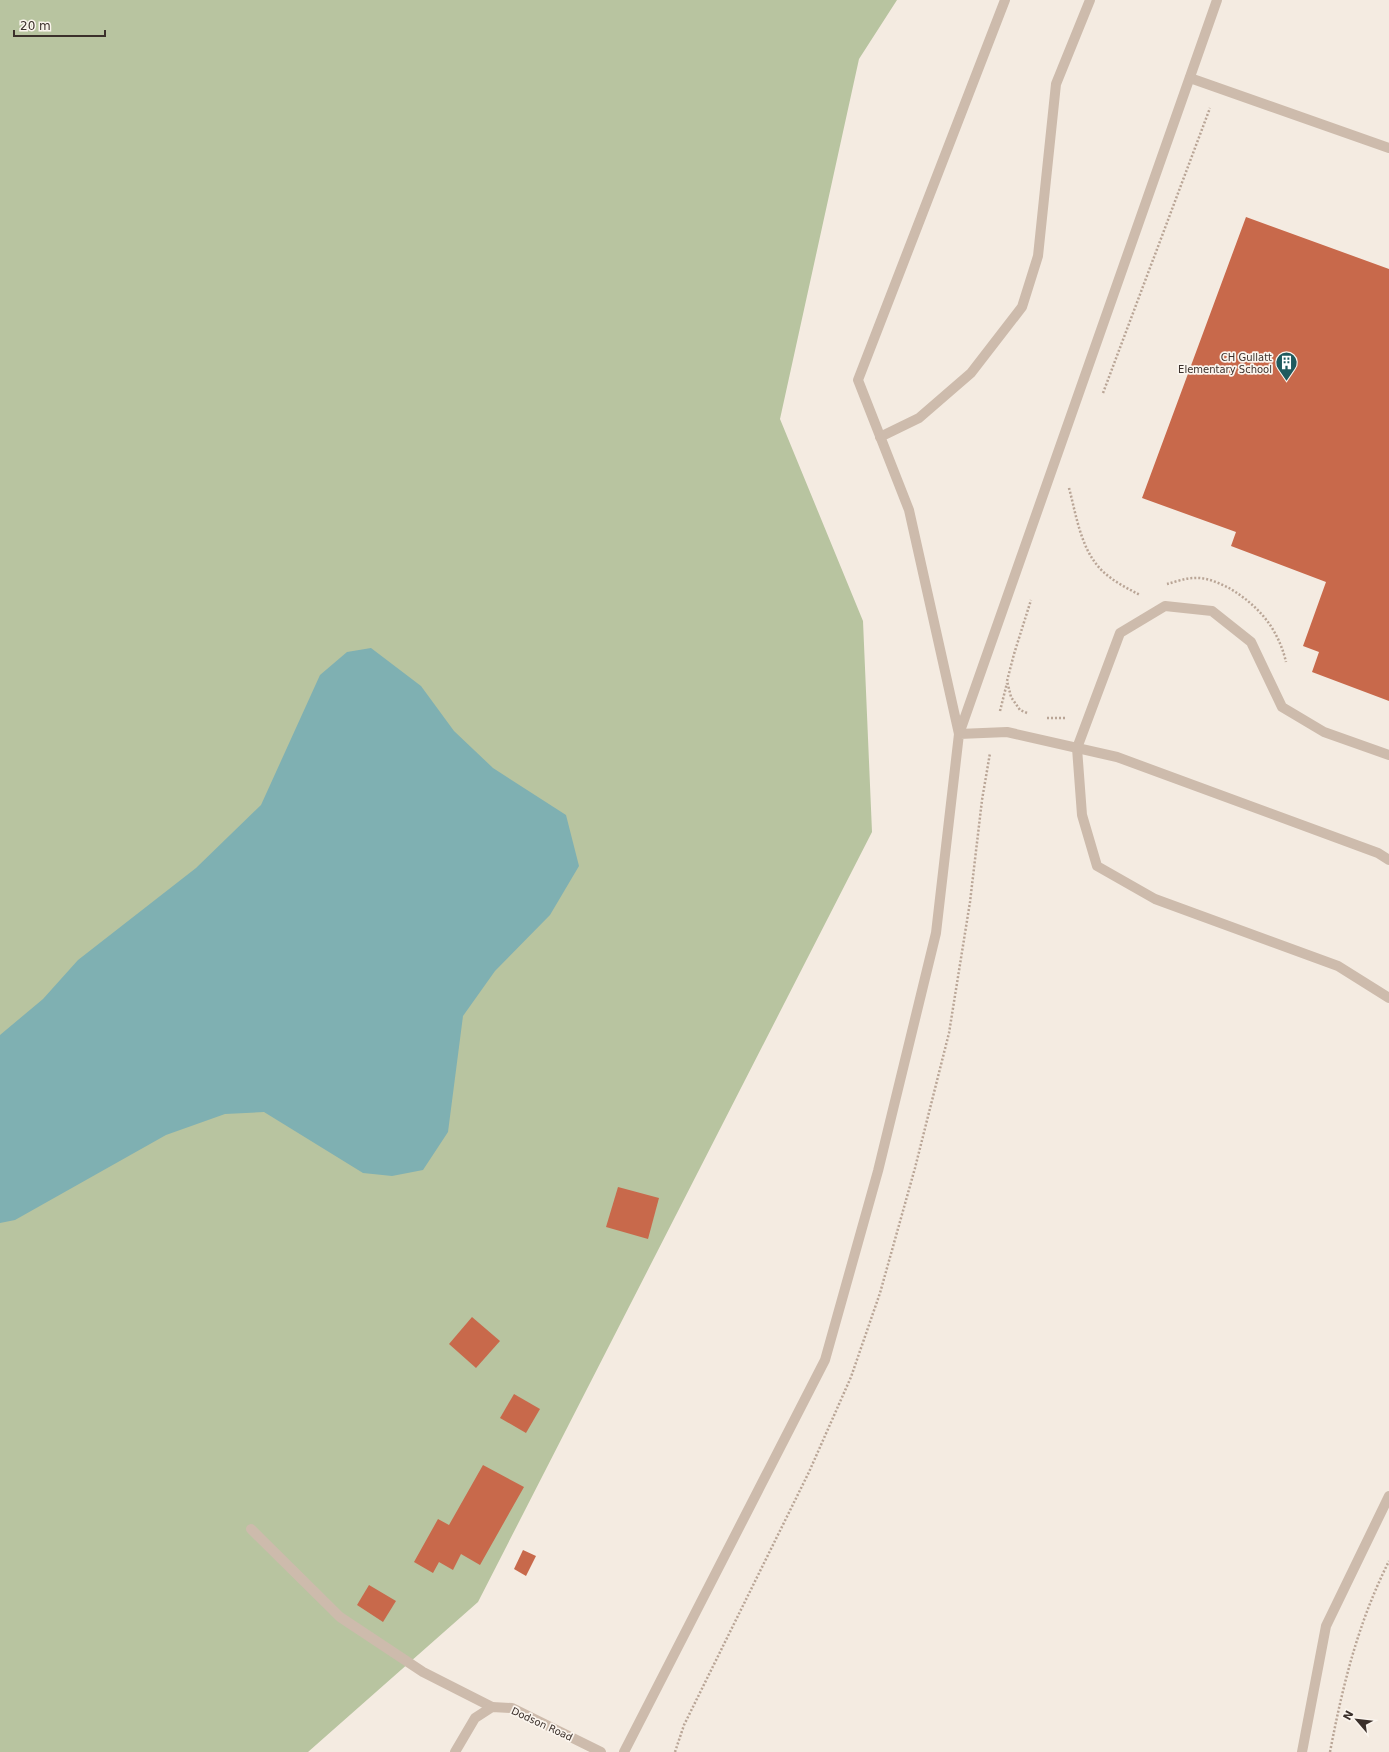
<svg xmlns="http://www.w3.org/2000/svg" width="1389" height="1752" font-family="'DejaVu Sans',sans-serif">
  <rect width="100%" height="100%" fill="#f4ebe1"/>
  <polygon fill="#b8c4a0" points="0,0 897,0 859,59 780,419 863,621 872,832 478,1602 308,1752 0,1752"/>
  <polygon fill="#7fb0b2" points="371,648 421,686 454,731 493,768 566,815 579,866 550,915 495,971 463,1016 448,1132 423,1170 392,1176 363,1173 264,1112 225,1114 166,1135 15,1220 0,1223 0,1035 43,999 78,960 196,868 261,805 320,675 347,652"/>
  <g fill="#c8694b">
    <polygon points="1246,217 1389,269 1389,701 1312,672 1319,652 1303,646 1326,582 1231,546 1236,532 1142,498"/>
    <polygon points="618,1187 659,1198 648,1239 606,1227"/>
    <polygon points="472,1317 500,1341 476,1368 449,1344"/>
    <polygon points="514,1394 540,1409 526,1433 500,1418"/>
    <polygon points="483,1465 524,1487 480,1565 461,1554 453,1570 439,1562 433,1573 414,1562 438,1519 449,1525"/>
    <polygon points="523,1550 536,1556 526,1576 514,1569"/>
    <polygon points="369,1585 396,1601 383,1622 357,1605"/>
  </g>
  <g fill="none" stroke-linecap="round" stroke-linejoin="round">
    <g stroke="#b9a596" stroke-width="2.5" stroke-dasharray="2 2" stroke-linecap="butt">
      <polyline points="1103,393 1210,108"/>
      <path d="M 1069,488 C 1076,514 1080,544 1097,565 C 1108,579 1125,587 1140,595"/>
      <path d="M 1167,584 C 1175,582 1185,578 1194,578 C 1206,577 1219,583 1229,588 C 1258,605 1278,628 1286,662"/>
      <polyline points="1000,711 1007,683"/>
      <polyline points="1027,713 1020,710 1011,697 1007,681 1014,654 1031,600"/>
      <polyline points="1047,718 1066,718"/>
      <polyline points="675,1752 684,1725 809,1472 851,1377 880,1293 915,1168 949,1033 970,902 982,800 990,753"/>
      <path d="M 1330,1752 C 1343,1684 1358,1623 1389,1561"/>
    </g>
    <g stroke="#cdbbac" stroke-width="10">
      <polyline points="1190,78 1389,148"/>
      <polyline points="880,437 919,418 971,373 1022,307 1038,256 1056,84 1090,0"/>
      <polyline points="959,734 1217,0"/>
      <polyline points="959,734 909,510 858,380 1005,0"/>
      <polyline points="1389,755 1324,732 1282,707 1251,642 1212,611 1165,606 1120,633 1077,748 1082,815 1097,866 1155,899 1338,966 1389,998"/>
      <polyline points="251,1529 340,1617 423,1672 492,1707"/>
      <polyline points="624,1752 825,1360 878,1171 936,933 959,734 1007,732 1117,757 1378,853 1389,860"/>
      <polyline points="1302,1752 1326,1626 1389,1496"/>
    </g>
    <polyline stroke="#cdbbac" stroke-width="10" points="455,1752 475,1718 492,1707 512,1708 601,1752"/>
  </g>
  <defs>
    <symbol id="building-pin" viewBox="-11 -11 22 30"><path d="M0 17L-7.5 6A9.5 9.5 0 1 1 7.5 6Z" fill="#1f5a5e" stroke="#fbf5ee"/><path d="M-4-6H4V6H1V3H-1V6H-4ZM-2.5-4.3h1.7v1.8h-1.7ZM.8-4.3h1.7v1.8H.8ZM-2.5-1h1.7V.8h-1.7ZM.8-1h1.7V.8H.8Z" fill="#fff"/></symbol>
  </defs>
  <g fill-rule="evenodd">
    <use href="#building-pin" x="1274" y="350" width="25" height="34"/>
  </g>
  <g text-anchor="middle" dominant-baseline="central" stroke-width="3.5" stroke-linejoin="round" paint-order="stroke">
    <g font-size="10" fill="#3b302b" stroke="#fbf5ee" text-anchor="end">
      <text x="1272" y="357">CH Gullatt<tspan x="1272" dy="12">Elementary School</tspan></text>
    </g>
    <g font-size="10" fill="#3b302b" stroke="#fbf5ee">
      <text transform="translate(542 1724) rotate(25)">Dodson Road</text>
    </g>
  </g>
  <g transform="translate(1357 1720) rotate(298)" stroke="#fbf5ee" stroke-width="3" paint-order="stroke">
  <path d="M0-3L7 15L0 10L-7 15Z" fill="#3b302b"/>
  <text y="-6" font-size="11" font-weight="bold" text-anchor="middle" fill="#3b302b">N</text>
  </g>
  <path d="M14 30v6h91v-6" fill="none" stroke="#3b302b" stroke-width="2"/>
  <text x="20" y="30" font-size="12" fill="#3b302b" stroke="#fbf5ee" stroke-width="3" paint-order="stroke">20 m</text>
</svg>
